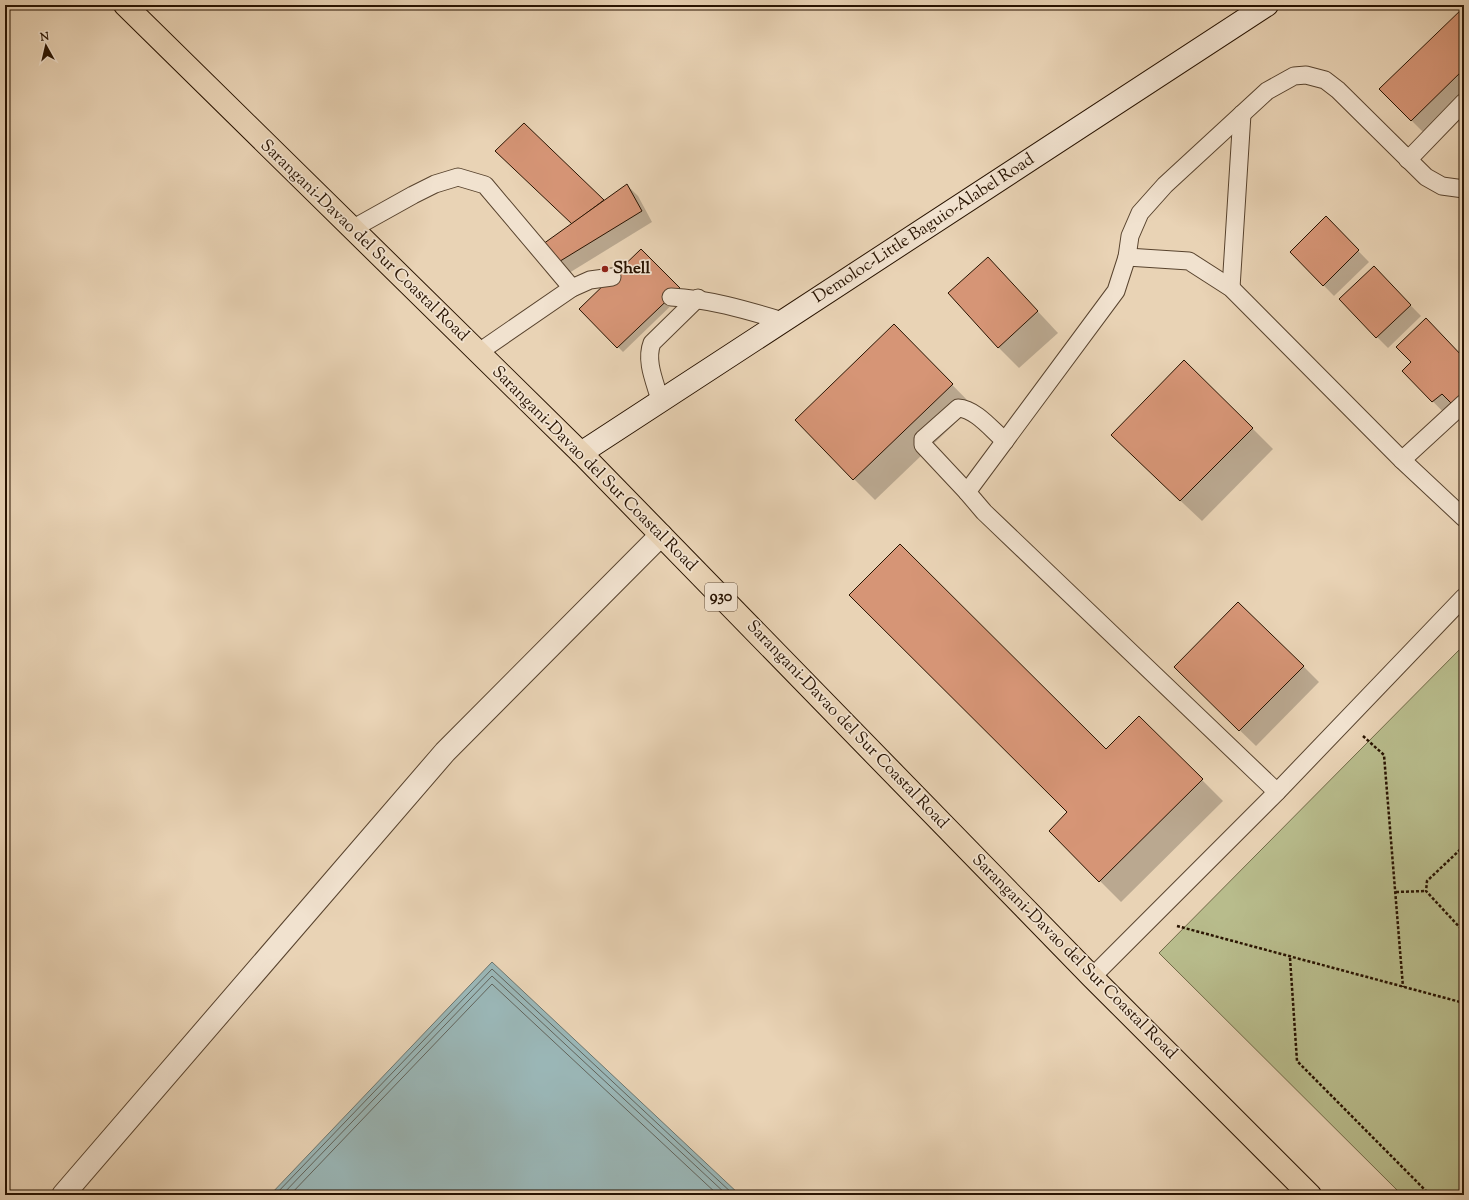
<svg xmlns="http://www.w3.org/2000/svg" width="1469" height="1200" font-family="'Sorts Mill Goudy',serif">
  <rect width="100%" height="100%" fill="#e9d3b5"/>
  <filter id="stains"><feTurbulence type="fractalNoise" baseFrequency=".005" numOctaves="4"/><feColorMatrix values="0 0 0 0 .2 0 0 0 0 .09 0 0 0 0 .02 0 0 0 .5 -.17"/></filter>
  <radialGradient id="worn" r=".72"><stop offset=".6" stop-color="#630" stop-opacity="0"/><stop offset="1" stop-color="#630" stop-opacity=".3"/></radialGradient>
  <polygon fill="#b8bc8c" stroke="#706846" points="1464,645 1464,1195 1402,1195 1159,953"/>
  <polygon fill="#9ab6b6" stroke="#6c756e" points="492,962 740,1195 270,1195"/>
  <g fill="#0003">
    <polygon points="1464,8 1464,110 1432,141 1380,89"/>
    <polygon points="524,125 604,202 627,185 638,196 652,222 569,273 558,262 573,224"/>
    <polygon points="1326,218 1369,262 1334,296 1291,252"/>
    <polygon points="641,250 684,293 623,352 581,309"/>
    <polygon points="988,258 1058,333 1019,368 998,347"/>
    <polygon points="1374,268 1421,316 1388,348 1340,300"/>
    <polygon points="915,347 973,406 875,500 854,479"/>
    <polygon points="1464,359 1464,415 1463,414 1454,423 1403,371"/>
    <polygon points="1252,428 1273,449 1202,521 1133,456"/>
    <polygon points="1303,666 1319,682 1256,746 1191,683"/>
    <polygon points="1139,717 1223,801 1121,902 1050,831 1069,812 1106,750"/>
  </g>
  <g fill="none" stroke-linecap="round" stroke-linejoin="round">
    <g stroke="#61645c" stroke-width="1">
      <polyline points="275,1195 492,969 734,1195"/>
      <polyline points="282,1195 492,976 727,1195"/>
      <polyline points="290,1195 492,984 718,1195"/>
    </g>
  </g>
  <g fill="#d69576" stroke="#281301">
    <polygon points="1464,7 1464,69 1411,121 1379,89"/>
    <polygon points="524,123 604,200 572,224 495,151"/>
    <polygon points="627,184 642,211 557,263 543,244"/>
    <polygon points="1326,216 1359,250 1323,286 1290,252"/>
    <polygon points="641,249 680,288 617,348 579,309"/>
    <polygon points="988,257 1038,311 998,348 948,293"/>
    <polygon points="1374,266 1411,305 1376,338 1339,299"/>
    <polygon points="1426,318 1464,358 1464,395 1453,405 1442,394 1432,402 1402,371 1411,362 1396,347"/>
    <polygon points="894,324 953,384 853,480 795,420"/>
    <polygon points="1184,360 1253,428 1180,501 1111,435"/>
    <polygon points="900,544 1106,749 1139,716 1203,779 1099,882 1049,831 1067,812 849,595"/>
    <polygon points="1238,602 1304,666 1239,731 1174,667"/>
  </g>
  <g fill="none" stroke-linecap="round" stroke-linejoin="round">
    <defs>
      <g id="service">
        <polyline points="1408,160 1464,102"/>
        <polyline points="352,229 413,195 435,184 458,177 485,185 572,288"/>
        <polyline points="1127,257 1189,261 1231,288 1402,460 1464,518"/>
        <polyline points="1231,288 1242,114"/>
        <path d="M 671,297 C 710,299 746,310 783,321"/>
        <polyline points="479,352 572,288 590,280 612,277"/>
        <path d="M 660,400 C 655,382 645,361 652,343 L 698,298"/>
        <polyline points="1402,460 1464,403"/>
        <path d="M 967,492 L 923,445 L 923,439 L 958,408 C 976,409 992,430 1005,441"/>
        <polyline points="1277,792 984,512 967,492 1116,291 1127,257 1130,236 1140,213 1165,185 1267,91 1294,76 1306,75 1325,80 1338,90 1426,177 1442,186 1464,189"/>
        <polyline points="1092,977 1277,792 1464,597"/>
      </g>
      <polyline id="minor" points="63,1195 445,752 661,535"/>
      <polyline id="secondary" points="581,453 1267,5"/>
      <polyline id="primary" points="125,5 581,453 1092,977 1310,1195"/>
    </defs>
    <use href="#service" stroke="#58432e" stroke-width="19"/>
    <use href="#minor" stroke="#58432e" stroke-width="24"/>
    <use href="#secondary" stroke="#281301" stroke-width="24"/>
    <use href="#primary" stroke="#281301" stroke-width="24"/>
    <g stroke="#281301" stroke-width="2.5" stroke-dasharray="3 2" stroke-linecap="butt">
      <polyline points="1363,736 1384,755 1403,987"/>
      <polyline points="1464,846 1427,881 1426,891 1464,932"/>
      <polyline points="1396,892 1426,891"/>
      <polyline points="1177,926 1464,1003"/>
      <polyline points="1290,958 1297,1061 1430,1195"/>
    </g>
    <use href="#service" stroke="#f1e2cf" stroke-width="17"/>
    <use href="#minor" stroke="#f1e2cf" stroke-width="22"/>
    <use href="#secondary" stroke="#f1e2cf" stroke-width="22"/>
    <use href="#primary" stroke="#e9d3b5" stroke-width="22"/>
  </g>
  <circle fill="#8f2418" stroke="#f1e2cf" stroke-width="1.5" cx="605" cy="269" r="4"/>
  <g text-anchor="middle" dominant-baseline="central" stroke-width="3.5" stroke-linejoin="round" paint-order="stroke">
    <rect fill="#f1e2cf" stroke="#64513f" stroke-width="1" x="705" y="583" width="32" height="28" rx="3"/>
    <g font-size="16" font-weight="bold" fill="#281301">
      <text x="721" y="597">930</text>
    </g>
    <g font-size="17" fill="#281301" stroke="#f1e2cf">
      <text transform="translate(924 229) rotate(-33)">Demoloc-Little Baguio-Alabel Road</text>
      <text transform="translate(364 241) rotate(44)">Sarangani-Davao del Sur Coastal Road</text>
      <text transform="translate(594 469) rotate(45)">Sarangani-Davao del Sur Coastal Road</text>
      <text transform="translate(847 725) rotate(46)">Sarangani-Davao del Sur Coastal Road</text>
      <text transform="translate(1074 957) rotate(45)">Sarangani-Davao del Sur Coastal Road</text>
    </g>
    <g font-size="17" font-weight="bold" fill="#281301" stroke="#f1e2cf" text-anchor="start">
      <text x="613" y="269">Shell</text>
    </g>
  </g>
  <rect width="1469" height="1200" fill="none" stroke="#e9d3b5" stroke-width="20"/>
  <rect x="6" y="6" width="1457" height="1188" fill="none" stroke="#281301" stroke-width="2"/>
  <rect x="10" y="10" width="1449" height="1180" fill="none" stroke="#281301"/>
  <g transform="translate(46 46) rotate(352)" stroke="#f1e2cf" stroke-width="3" paint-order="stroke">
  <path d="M0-3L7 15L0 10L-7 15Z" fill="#281301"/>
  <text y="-6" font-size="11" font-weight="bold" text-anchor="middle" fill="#281301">N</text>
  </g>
  <rect width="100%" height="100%" filter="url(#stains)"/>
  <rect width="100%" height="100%" fill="url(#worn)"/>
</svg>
